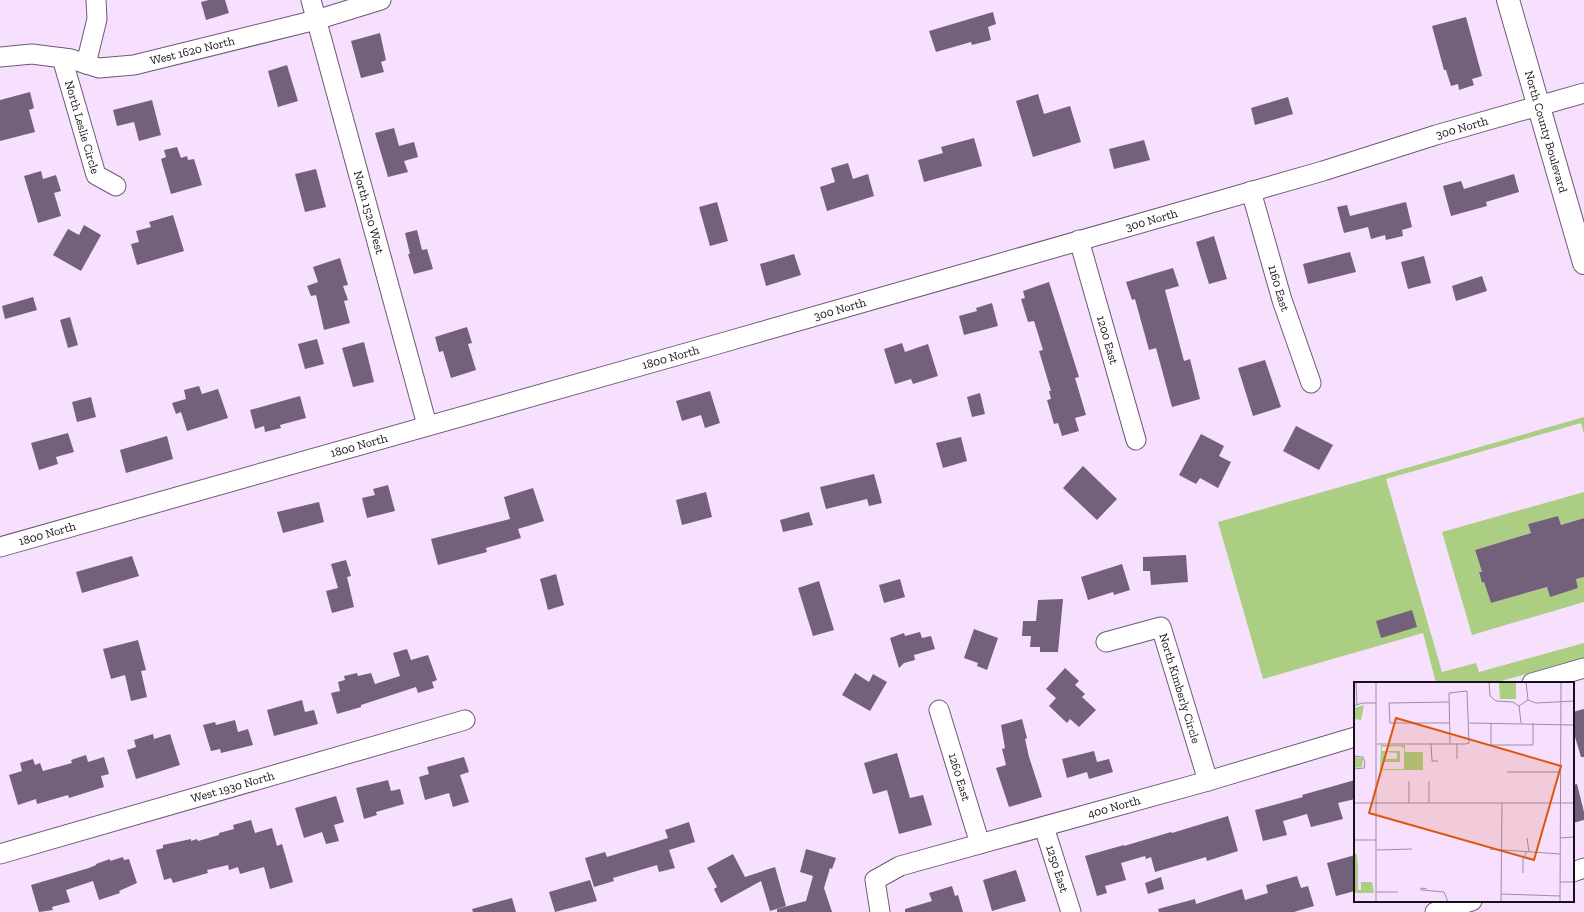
<svg xmlns="http://www.w3.org/2000/svg" width="1584" height="912" font-family="'Zilla Slab',serif">
  <rect width="100%" height="100%" fill="#f6e0fe"/>
  <g fill="#abce83">
    <polygon points="1584,417 1584,434 1581,423 1386,479 1442,672 1476,663 1479,672 1584,643 1584,658 1494,683 1436,683 1423,633 1263,679 1218,522"/>
    <polygon points="1584,492 1584,518 1561,525 1558,516 1528,524 1531,533 1475,550 1482,572 1479,573 1482,583 1484,582 1491,603 1547,587 1550,596 1578,588 1576,579 1584,577 1584,602 1472,635 1442,532"/>
  </g>
  <g fill="#73607a">
    <polygon points="209,0 225,0 229,13 206,20 201,2"/>
    <polygon points="993,12 996,24 988,27 991,40 972,45 971,42 936,52 929,31"/>
    <polygon points="1466,17 1482,76 1472,79 1474,85 1459,90 1458,84 1451,86 1446,70 1444,70 1432,26"/>
    <polygon points="380,33 386,60 381,62 384,72 361,78 351,41"/>
    <polygon points="287,65 298,101 278,107 268,71"/>
    <polygon points="30,92 34,108 29,110 35,132 0,141 0,100"/>
    <polygon points="1038,94 1044,114 1070,106 1081,142 1033,157 1016,101"/>
    <polygon points="1288,97 1293,114 1255,125 1251,108"/>
    <polygon points="152,100 161,135 139,141 134,122 117,126 113,110"/>
    <polygon points="394,128 399,146 414,142 418,157 404,161 408,172 388,177 375,133"/>
    <polygon points="974,138 982,166 924,182 918,160 943,153 941,147"/>
    <polygon points="1144,140 1150,160 1114,169 1109,149"/>
    <polygon points="177,147 181,158 187,156 188,160 194,159 202,185 171,194 161,159 166,157 164,150"/>
    <polygon points="848,163 853,179 868,174 874,196 827,211 820,187 835,182 831,168"/>
    <polygon points="316,169 326,207 305,212 295,174"/>
    <polygon points="41,171 43,179 56,175 61,191 54,193 61,216 38,223 24,176"/>
    <polygon points="1514,174 1519,192 1486,202 1487,206 1451,216 1443,186 1461,181 1464,189"/>
    <polygon points="717,202 728,241 710,246 699,207"/>
    <polygon points="1406,202 1412,227 1402,230 1403,236 1386,240 1385,235 1371,239 1368,227 1344,233 1337,207 1347,205 1350,216"/>
    <polygon points="173,215 184,251 137,265 131,244 139,242 136,231 151,227 149,222"/>
    <polygon points="84,225 101,235 81,271 53,255 68,229 79,235"/>
    <polygon points="417,230 422,250 427,249 433,269 414,274 408,254 410,254 405,233"/>
    <polygon points="1214,236 1227,279 1209,284 1196,242"/>
    <polygon points="1350,252 1356,272 1308,284 1303,264"/>
    <polygon points="794,254 801,275 766,286 760,264"/>
    <polygon points="1424,256 1431,283 1408,289 1401,262"/>
    <polygon points="340,258 348,285 343,286 348,300 344,301 350,323 324,330 316,295 311,296 307,286 318,282 313,267"/>
    <polygon points="1173,268 1179,286 1165,290 1184,361 1190,359 1200,399 1172,407 1156,348 1149,350 1135,299 1132,300 1126,282"/>
    <polygon points="1482,276 1487,291 1456,301 1452,286"/>
    <polygon points="1049,282 1079,377 1075,378 1086,415 1075,418 1079,431 1062,436 1058,423 1054,424 1047,400 1051,399 1049,391 1051,391 1039,351 1043,350 1034,321 1028,322 1021,299 1025,298 1023,291"/>
    <polygon points="33,297 37,310 5,319 2,306"/>
    <polygon points="992,303 998,326 964,335 959,316 977,311 976,308"/>
    <polygon points="70,317 78,345 68,348 60,320"/>
    <polygon points="467,327 472,343 468,344 476,370 451,378 443,351 439,352 435,337"/>
    <polygon points="317,339 324,364 305,369 298,344"/>
    <polygon points="364,342 374,382 353,387 342,348"/>
    <polygon points="902,343 905,352 928,344 938,376 913,384 911,379 895,384 884,349"/>
    <polygon points="1265,360 1281,407 1253,416 1238,368"/>
    <polygon points="199,386 202,394 218,389 228,418 187,431 181,412 176,414 172,403 186,399 184,390"/>
    <polygon points="710,391 720,423 705,428 701,415 682,421 676,401"/>
    <polygon points="980,393 985,414 972,417 967,397"/>
    <polygon points="300,396 306,418 280,425 281,428 265,432 264,426 255,429 250,410"/>
    <polygon points="91,397 96,417 77,422 72,402"/>
    <polygon points="1296,426 1333,445 1319,470 1283,451"/>
    <polygon points="68,433 74,452 56,457 58,464 39,470 31,443"/>
    <polygon points="1201,434 1224,446 1219,456 1231,462 1218,488 1200,478 1196,484 1179,475"/>
    <polygon points="167,436 173,459 126,473 120,450"/>
    <polygon points="961,437 967,461 943,468 936,443"/>
    <polygon points="1083,466 1117,499 1097,520 1063,488"/>
    <polygon points="874,474 882,503 869,506 867,499 826,509 820,487"/>
    <polygon points="388,485 395,511 367,518 362,498 375,495 373,489"/>
    <polygon points="533,488 544,521 518,529 521,538 486,548 487,552 438,565 431,539 510,519 504,497"/>
    <polygon points="706,492 712,517 682,525 676,500"/>
    <polygon points="319,502 324,522 283,533 277,512"/>
    <polygon points="809,512 813,525 783,532 780,520"/>
    <polygon points="1558,516 1561,525 1584,518 1584,577 1576,579 1578,588 1550,597 1547,587 1491,603 1484,582 1482,583 1479,572 1482,572 1475,550 1531,533 1528,524"/>
    <polygon points="1186,555 1188,582 1151,585 1150,571 1143,571 1143,557"/>
    <polygon points="132,556 139,576 82,593 76,572"/>
    <polygon points="346,560 351,576 347,577 354,607 332,613 326,591 338,588 331,564"/>
    <polygon points="1122,564 1130,590 1114,595 1113,592 1088,600 1081,577"/>
    <polygon points="556,574 564,605 548,610 540,579"/>
    <polygon points="900,579 905,597 884,603 879,585"/>
    <polygon points="819,581 834,630 813,636 798,588"/>
    <polygon points="1063,599 1058,652 1040,652 1040,647 1030,647 1031,636 1022,636 1023,621 1036,621 1038,600"/>
    <polygon points="1412,610 1417,627 1381,638 1376,621"/>
    <polygon points="974,629 998,638 987,670 977,666 978,663 964,658"/>
    <polygon points="920,632 922,638 931,636 935,649 914,655 915,660 904,663 899,668 890,638 904,633 905,636"/>
    <polygon points="138,640 146,670 141,671 147,697 131,701 125,675 111,679 103,649"/>
    <polygon points="407,649 411,660 428,655 437,680 432,682 434,688 418,693 416,687 361,705 361,707 337,714 331,693 340,691 338,682 345,680 344,676 357,673 358,676 371,673 375,684 400,676 393,653"/>
    <polygon points="1065,668 1079,681 1075,685 1085,694 1082,697 1096,710 1079,727 1070,719 1067,723 1049,706 1056,698 1046,689"/>
    <polygon points="855,673 869,682 873,674 887,682 870,711 842,695"/>
    <polygon points="302,700 305,712 314,710 318,724 274,736 267,710"/>
    <polygon points="1584,709 1584,757 1581,757 1573,730 1573,712"/>
    <polygon points="1022,719 1027,738 1025,739 1029,757 1042,797 1009,807 996,768 1006,765 1002,749 1005,748 1001,725"/>
    <polygon points="235,720 238,732 248,729 253,745 221,753 220,749 211,751 203,725 215,722 216,725"/>
    <polygon points="153,734 154,739 170,734 180,765 136,779 127,750 136,747 134,740"/>
    <polygon points="1094,751 1097,762 1109,759 1113,772 1089,779 1087,772 1067,778 1062,759"/>
    <polygon points="897,753 910,798 923,795 932,825 899,834 887,790 873,794 864,763"/>
    <polygon points="86,755 88,762 104,757 109,774 101,776 104,787 69,798 68,795 37,804 36,799 18,805 9,775 22,771 20,763 33,759 35,765 40,763 43,771 72,763 71,760"/>
    <polygon points="464,757 469,772 460,775 469,802 453,807 449,793 425,800 419,777 429,774 427,767"/>
    <polygon points="388,780 391,791 400,789 404,804 376,812 377,815 364,819 356,788"/>
    <polygon points="1355,780 1355,799 1338,803 1343,819 1311,827 1307,814 1283,821 1287,835 1263,841 1255,810 1303,797 1302,795"/>
    <polygon points="1577,784 1584,812 1584,820 1573,823 1573,785"/>
    <polygon points="336,796 344,822 334,825 339,841 326,844 322,832 304,838 295,808"/>
    <polygon points="1228,816 1238,851 1207,861 1206,857 1155,872 1151,857 1146,859 1145,856 1121,863 1126,880 1105,886 1107,893 1097,896 1085,856 1124,845 1124,846 1171,832 1172,833"/>
    <polygon points="251,820 255,833 272,828 277,846 282,844 293,882 270,889 264,867 240,874 238,867 229,870 228,865 207,870 208,873 173,883 171,878 164,880 156,850 163,848 163,845 191,839 191,841 197,839 198,841 219,835 219,833 234,829 233,825"/>
    <polygon points="689,822 695,842 669,850 675,868 659,872 657,865 613,878 614,881 594,887 585,858 605,852 607,857 668,838 665,830"/>
    <polygon points="806,849 836,858 832,869 830,868 824,888 832,912 777,912 777,909 806,901 813,876 800,872"/>
    <polygon points="733,854 745,877 775,867 786,906 770,911 761,881 721,903 714,889 717,887 707,868"/>
    <polygon points="1355,855 1355,891 1336,896 1327,863"/>
    <polygon points="123,857 124,860 129,859 137,883 119,891 120,893 99,900 93,881 66,890 70,902 52,907 53,910 39,912 31,885 89,868 96,865 96,864 110,859 110,861"/>
    <polygon points="1016,870 1026,901 992,911 983,880"/>
    <polygon points="1297,876 1301,888 1308,886 1314,906 1294,912 1159,912 1158,909 1195,899 1196,904 1242,889 1245,900 1268,893 1266,885"/>
    <polygon points="1161,877 1164,889 1148,894 1145,883"/>
    <polygon points="590,880 597,901 555,912 549,892"/>
    <polygon points="952,886 955,896 958,895 963,912 905,912 905,909 932,901 929,893"/>
    <polygon points="512,898 516,912 473,912 472,909"/>
  </g>
  <g fill="none" stroke-linecap="round" stroke-linejoin="round">
    <defs>
      <g id="minor">
        <path id="s1" d="M 311,0 L 427,425"/>
        <path id="s2" d="M 0,57 L 32,54 L 71,59 L 99,68 L 134,65 L 316,20 L 381,0"/>
        <path id="s3" d="M 62,58 L 96,175 L 116,186"/>
        <polyline points="86,64 97,19 96,0"/>
        <path id="s4" d="M 1251,191 L 1282,300 L 1311,383"/>
        <path id="s5" d="M 1079,240 L 1136,440"/>
        <path id="s6" d="M 0,547 L 718,344 L 1323,171 L 1436,135 L 1584,93"/>
        <path id="s7" d="M 1106,642 L 1161,627 L 1208,781"/>
        <polyline points="1532,683 1584,668"/>
        <path id="s8" d="M 939,710 L 980,844"/>
        <path id="s9" d="M 1044,827 L 1071,912"/>
        <path id="s10" d="M 0,854 L 465,720"/>
        <polyline points="1573,872 1584,868"/>
        <path id="s11" d="M 880,912 L 875,880 L 900,866 L 1208,781 L 1355,737"/>
        <polyline points="1435,912 1472,901"/>
      </g>
      <g id="major">
        <path id="s12" d="M 1508,0 L 1584,263"/>
      </g>
    </defs>
    <use href="#minor" stroke="#6d5974" stroke-width="21"/>
    <use href="#major" stroke="#6d5974" stroke-width="24"/>
    <use href="#minor" stroke="#fff" stroke-width="19"/>
    <use href="#major" stroke="#fff" stroke-width="22"/>
  </g>
  <g text-anchor="middle" dominant-baseline="central" stroke-width="3" stroke-linejoin="round" paint-order="stroke">
    <g font-size="12" fill="#170f19" stroke="#f6e0fe">
      <text stroke="none"><textPath href="#s2" startOffset="196">West 1620 North</textPath></text>
      <text stroke="none"><textPath href="#s3" startOffset="72">North Leslie Circle</textPath></text>
      <text stroke="none"><textPath href="#s6" startOffset="1521">300 North</textPath></text>
      <text stroke="none"><textPath href="#s12" startOffset="137">North County Boulevard</textPath></text>
      <text stroke="none"><textPath href="#s1" startOffset="220">North 1520 West</textPath></text>
      <text stroke="none"><textPath href="#s6" startOffset="1197">300 North</textPath></text>
      <text stroke="none"><textPath href="#s4" startOffset="101">1160 East</textPath></text>
      <text stroke="none"><textPath href="#s6" startOffset="873">300 North</textPath></text>
      <text stroke="none"><textPath href="#s5" startOffset="104">1200 East</textPath></text>
      <text stroke="none"><textPath href="#s6" startOffset="697">1800 North</textPath></text>
      <text stroke="none"><textPath href="#s6" startOffset="373">1800 North</textPath></text>
      <text stroke="none"><textPath href="#s6" startOffset="49">1800 North</textPath></text>
      <text stroke="none"><textPath href="#s7" startOffset="121">North Kimberly Circle</textPath></text>
      <text stroke="none"><textPath href="#s8" startOffset="70">1260 East</textPath></text>
      <text stroke="none"><textPath href="#s10" startOffset="242">West 1930 North</textPath></text>
      <text stroke="none"><textPath href="#s11" startOffset="283">400 North</textPath></text>
      <text stroke="none"><textPath href="#s9" startOffset="44">1250 East</textPath></text>
    </g>
  </g>
  <g transform="translate(1354 682)">
    <rect width="220" height="220" fill="#f6e0fe"/>
    <path d="M 145,0 L 162,0 L 162,17 L 146,17 ZM 10,23 L 7,38 L 0,37 L 0,26 ZM 27,63 L 51,63 L 51,70 L 69,70 L 69,88 L 26,88 ZM 46,64 L 50,66 L 50,87 L 28,87 L 28,80 L 46,80 L 46,69 L 28,69 L 28,65 ZM 33,70 L 43,71 L 43,77 L 31,77 L 30,73 ZM 0,75 L 9,76 L 8,85 L 0,86 ZM 0,172 L 3,172 L 4,186 L 4,208 L 7,208 L 7,200 L 18,200 L 20,211 L 0,211 Z" fill="#abce83" fill-rule="evenodd"/>
    <path fill="none" stroke="#9d8ca2" stroke-width="1" d="M 2,0 L 3,23M 22,0 L 22,220M 135,0 L 136,14 L 142,19 L 159,20 L 165,24 L 174,18 L 182,21 L 220,19M 172,0 L 174,18M 0,24 L 8,21 L 22,21M 165,24 L 167,41M 95,41 L 36,41 L 35,21 L 95,20M 115,41 L 220,43M 137,41 L 137,63 L 179,63 L 179,41M 77,61 L 78,79 L 84,79M 103,61 L 103,77M 23,62 L 112,62 L 115,61 L 113,9 L 95,11 L 96,61M 0,74 L 9,75 L 11,81 L 10,86 L 0,87M 153,90 L 207,90M 55,99 L 55,121M 0,121 L 220,121M 75,121 L 75,99M 173,156 L 175,170M 206,156 L 220,155M 0,158 L 23,158M 136,167 L 206,172M 23,168 L 58,167M 169,191 L 169,177 L 173,169M 206,200 L 220,200M 73,207 L 67,206 L 67,208 L 90,210 L 94,220M 22,210 L 44,210M 147,212 L 206,214M 147,220 L 148,121M 206,220 L 207,0"/>
    <path fill="#de550d" fill-opacity="0.15" stroke="#de550d" stroke-width="2" d="M 42,36 L 207,84 L 180,178 L 15,131 Z"/>
    <rect width="220" height="220" fill="none" stroke="#170f19" stroke-width="2"/>
  </g>
</svg>
